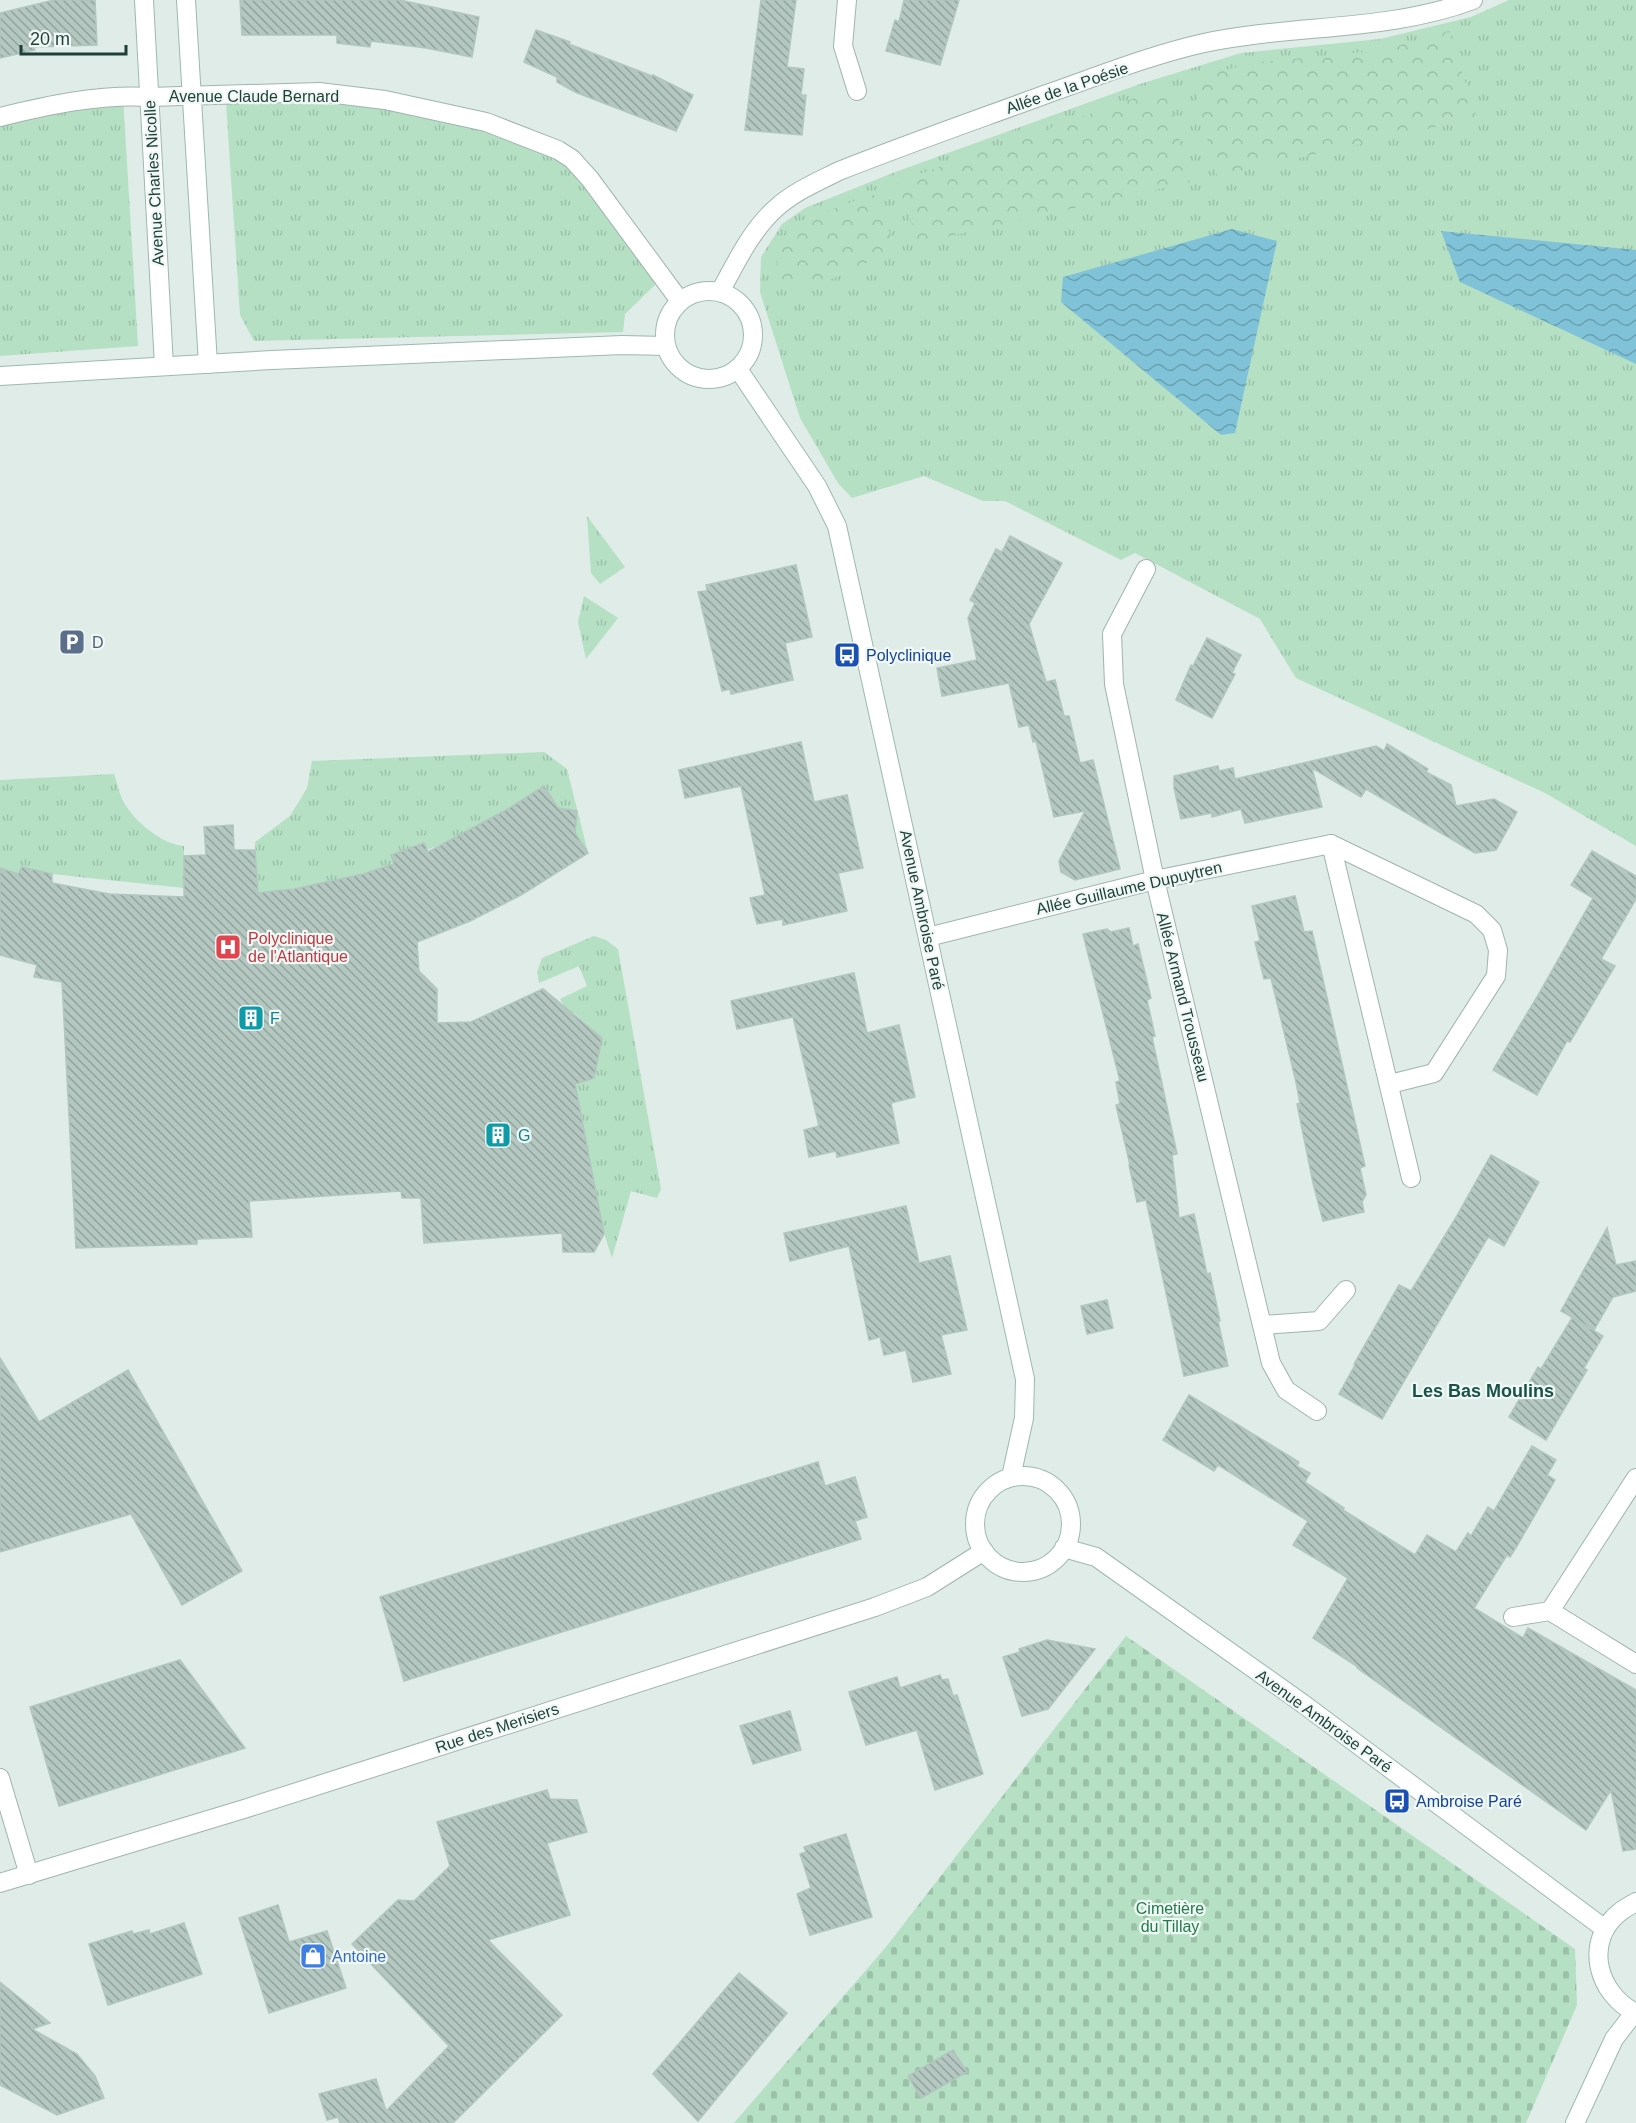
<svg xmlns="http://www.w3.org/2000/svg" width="1636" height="2123" font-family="Arial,sans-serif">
  <defs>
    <pattern id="grass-tufts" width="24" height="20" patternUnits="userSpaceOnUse" patternTransform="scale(1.5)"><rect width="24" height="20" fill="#b5e0c4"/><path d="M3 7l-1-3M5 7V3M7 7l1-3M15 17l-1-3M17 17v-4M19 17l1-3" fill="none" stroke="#9bc1a9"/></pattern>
    <pattern id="forest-crowns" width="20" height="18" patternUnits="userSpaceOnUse" patternTransform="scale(1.5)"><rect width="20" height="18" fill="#b5e0c4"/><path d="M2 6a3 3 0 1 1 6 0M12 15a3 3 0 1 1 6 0" fill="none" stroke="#9bc1a9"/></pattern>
    <pattern id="cemetery-stones" width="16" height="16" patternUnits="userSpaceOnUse" patternTransform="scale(1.5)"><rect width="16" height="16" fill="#b5e0c4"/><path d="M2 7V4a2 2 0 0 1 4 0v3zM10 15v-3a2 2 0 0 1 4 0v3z" fill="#9bc1a9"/></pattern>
    <pattern id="water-waves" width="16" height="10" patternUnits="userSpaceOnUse" patternTransform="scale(1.5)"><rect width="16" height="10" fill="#80c3d8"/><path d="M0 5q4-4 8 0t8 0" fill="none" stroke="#68a0b0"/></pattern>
    <pattern id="building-back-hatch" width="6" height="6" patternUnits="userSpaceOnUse" patternTransform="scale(1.5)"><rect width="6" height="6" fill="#b4c7c1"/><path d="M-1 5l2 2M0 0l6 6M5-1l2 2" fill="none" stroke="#92a39e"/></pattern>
  </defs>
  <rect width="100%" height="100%" fill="#dfece7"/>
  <g fill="url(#grass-tufts)">
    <polygon points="1509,0 1636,0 1636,846 1545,793 1296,678 1260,619 1135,553 1121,560 1005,501 983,501 924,476 852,498 838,483 800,418 760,292 761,257 782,224 805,208 898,171 1140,84 1241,53 1380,39 1471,17"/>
    <polygon points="123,96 138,346 0,356 0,117"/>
    <polygon points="226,102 383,106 484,128 566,164 657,283 625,314 623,332 254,341 240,315"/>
    <polygon points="587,516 625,567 600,584 591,573"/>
    <polygon points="584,596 618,618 586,659 578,622"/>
    <path d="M 544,752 L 567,769 L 588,853 L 575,833 L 577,811 L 558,808 L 544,786 C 507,811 468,833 427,850 L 423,843 L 391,855 L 394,864 C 350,879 304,888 258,893 L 255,842 L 290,816 L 307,788 L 312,761 Z"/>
    <path d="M 114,774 C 117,782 119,793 123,801 C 134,821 161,844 184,846 L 184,888 L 52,874 L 22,867 L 18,874 L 0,868 L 0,780 Z"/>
    <polygon points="594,936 606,940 618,949 661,1189 657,1198 631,1191 612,1258 603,1230 575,1084 594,1078 602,1038 574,1013 569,1014 560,999 587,986 579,966 539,983 537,972 542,958"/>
  </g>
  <g fill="url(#forest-crowns)">
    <polygon points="1449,31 1477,118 1217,176 1192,79 1251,63 1384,50"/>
    <polygon points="1166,87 1190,182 919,243 897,182"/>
    <polygon points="873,194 897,249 829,280 774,286 779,248 798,222"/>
  </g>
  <polygon fill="url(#cemetery-stones)" points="1126,1636 1575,1949 1577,2005 1526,2123 734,2123 886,1947"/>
  <g fill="url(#water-waves)">
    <polygon points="1232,229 1277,241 1235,433 1221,435 1061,302 1063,277"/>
    <polygon points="1441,231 1636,250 1636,364 1460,282"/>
  </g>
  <g fill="url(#building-back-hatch)" stroke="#b1c6bf" stroke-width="1.5">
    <polygon points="54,0 95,0 97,45 34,47 35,50 0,58 0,13"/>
    <polygon points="240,0 400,0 479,17 472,57 426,48 371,41 370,47 337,43 337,35 242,35"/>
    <polygon points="761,0 796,0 787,67 804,69 801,95 806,95 802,135 745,130"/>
    <polygon points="904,0 959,0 940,65 886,51 895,20 899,22"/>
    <polygon points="536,30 570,42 569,44 652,76 653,75 693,95 676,131 575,92 557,82 557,77 524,62"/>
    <polygon points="1010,536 1062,563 1029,624 1046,682 1055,680 1064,716 1069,716 1080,763 1093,760 1120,869 1075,880 1061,872 1059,861 1085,811 1054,817 1036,741 1033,742 1029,725 1019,727 1009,683 942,696 937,668 977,660 968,618 975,603 970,600 996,549 1002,552"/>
    <polygon points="796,565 812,637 785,643 793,680 731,694 730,689 722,691 698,592 707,591 706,585"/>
    <polygon points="1207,638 1241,655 1232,673 1235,674 1212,718 1176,700 1191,665 1193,666"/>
    <polygon points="801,742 814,802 847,795 863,868 838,873 847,911 783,925 783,919 757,924 750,898 765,895 741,786 685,798 679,770"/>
    <polygon points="1387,744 1428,769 1426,772 1451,785 1456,806 1494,799 1517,812 1496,850 1475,853 1366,789 1361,797 1312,768 1322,807 1245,823 1241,809 1212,817 1212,813 1181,819 1174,788 1174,776 1218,766 1219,771 1233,768 1235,779 1376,746 1384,751"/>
    <polygon points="544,786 558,808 577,811 575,833 588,853 521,895 470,921 417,942 419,971 437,989 437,1023 471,1022 543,989 602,1038 594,1078 575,1084 604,1234 594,1252 563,1252 562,1233 424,1243 421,1198 402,1198 401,1191 249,1201 252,1237 197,1239 197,1244 76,1248 62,982 34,977 37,965 0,955 0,868 18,874 22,867 52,874 52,883 109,894 184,897 184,856 206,855 204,827 233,825 234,850 255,850 258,893 294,889 363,874 394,864 391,855 424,843 428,852 508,809"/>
    <polygon points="1592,851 1636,876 1636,899 1601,959 1615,966 1570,1042 1567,1041 1537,1095 1493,1070 1537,997 1593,898 1571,885"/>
    <polygon points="1295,896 1304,932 1312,931 1365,1166 1360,1168 1366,1195 1362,1202 1364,1212 1323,1221 1313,1183 1297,1104 1300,1103 1296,1082 1271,978 1264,979 1255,942 1260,941 1252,906"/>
    <polygon points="1129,928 1133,946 1138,944 1151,998 1147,1000 1155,1036 1152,1037 1177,1154 1172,1155 1179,1218 1194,1214 1207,1274 1210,1273 1220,1321 1218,1321 1228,1366 1184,1376 1146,1200 1137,1202 1129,1165 1130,1165 1116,1105 1120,1104 1116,1082 1120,1081 1083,934 1107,929 1111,932"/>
    <polygon points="854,973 867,1033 899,1025 915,1097 891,1103 899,1143 837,1157 836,1151 809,1157 804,1130 819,1126 793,1017 737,1029 731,1001"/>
    <polygon points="1491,1155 1539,1182 1504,1246 1488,1237 1382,1419 1339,1394 1355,1365 1354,1364 1399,1285 1411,1291 1455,1219"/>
    <polygon points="906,1206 919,1263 950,1256 967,1330 941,1335 951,1374 913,1382 906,1350 884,1355 880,1337 869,1340 849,1246 790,1261 784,1233"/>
    <polygon points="1607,1228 1616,1265 1636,1261 1636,1291 1613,1297 1594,1330 1561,1311"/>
    <polygon points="1107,1300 1113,1328 1087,1334 1081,1306"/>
    <polygon points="1572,1318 1603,1336 1584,1368 1587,1370 1546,1440 1509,1417 1538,1367 1541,1369"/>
    <polygon points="0,1358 39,1422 128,1370 242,1571 182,1605 131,1514 0,1552"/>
    <polygon points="1189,1395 1299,1462 1297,1466 1310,1473 1305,1482 1344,1508 1343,1510 1415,1555 1427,1535 1456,1552 1468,1533 1471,1536 1488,1507 1494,1511 1532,1446 1556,1460 1547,1475 1555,1480 1517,1546 1510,1557 1507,1555 1474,1608 1523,1638 1528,1628 1636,1690 1636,1849 1623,1851 1611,1790 1586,1830 1357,1668 1358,1667 1313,1638 1348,1578 1293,1545 1308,1521 1218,1465 1214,1471 1163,1440"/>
    <polygon points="818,1462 825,1486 855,1477 867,1517 855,1521 861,1539 404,1681 380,1597"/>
    <polygon points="1047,1640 1095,1649 1048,1709 1022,1716 1003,1657 1020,1652 1019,1649"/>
    <polygon points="180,1660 245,1748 59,1806 30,1707"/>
    <polygon points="940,1675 942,1680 948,1679 953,1696 957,1695 983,1774 935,1790 917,1730 866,1745 849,1692 897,1677 900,1688"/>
    <polygon points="790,1711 801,1750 753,1764 740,1726"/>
    <polygon points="547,1790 550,1799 577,1800 587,1832 547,1843 570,1915 488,1940 562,2015 453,2123 340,2123 338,2117 327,2120 319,2094 376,2079 386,2111 449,2046 352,1944 398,1900 414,1901 450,1866 437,1822"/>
    <polygon points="846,1834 872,1917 810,1935 797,1894 811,1888 800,1854 806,1852 804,1847"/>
    <polygon points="278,1905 289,1942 327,1931 346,1988 269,2013 239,1918"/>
    <polygon points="184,1923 202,1974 108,2005 89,1944 132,1931 133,1934 149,1930 150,1934"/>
    <polygon points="739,1973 787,2013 698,2121 653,2074"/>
    <polygon points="0,1982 50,2023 32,2029 77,2054 95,2076 104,2098 57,2115 0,2085"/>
    <polygon points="953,2050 967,2072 921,2098 908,2076"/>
  </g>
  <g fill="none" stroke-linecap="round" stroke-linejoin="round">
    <defs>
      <g id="street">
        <polyline points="847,0 843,46 857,91"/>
        <path d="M 0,117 C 48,105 100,94 149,97 L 319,92 L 385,100 L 486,122 L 558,150 L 572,159 L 590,179 L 680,301"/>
        <path d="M 720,292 C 736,263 750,232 775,209 C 793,192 817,182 839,171 C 907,144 976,120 1044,95 C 1096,77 1150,55 1204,43 C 1293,24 1388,32 1473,0"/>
        <polyline points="1146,569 1112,634 1114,684 1155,880 1271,1363 1286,1390 1317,1411"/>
        <polyline points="1331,844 1476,914 1492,930 1498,950 1496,976 1434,1073 1390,1084"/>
        <polyline points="928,937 1155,880 1331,844 1411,1178"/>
        <polyline points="1263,1325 1319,1321 1346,1290"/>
        <polyline points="1636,1478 1550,1611 1636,1664"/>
        <polyline points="1513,1617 1550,1611"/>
        <polyline points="0,1778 29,1875"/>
        <polyline points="0,1883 244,1809 875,1607 927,1587 984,1551"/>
      </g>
      <g id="secondary">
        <polyline points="144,0 164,366"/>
        <polyline points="186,0 208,364"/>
        <circle cx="709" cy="335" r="44"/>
        <polyline points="738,369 817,486 837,526 1025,1379 1024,1418 1011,1477"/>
        <polyline points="0,376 272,360 622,345 666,346"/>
        <circle cx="1023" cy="1524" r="48"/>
        <polyline points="1064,1548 1096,1557 1302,1703 1605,1929"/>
        <path d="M 1636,1902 C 1631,1905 1625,1908 1620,1912 C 1583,1941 1597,1994 1636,2013"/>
        <polyline points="1575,2123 1614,2039 1634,2013"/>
      </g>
    </defs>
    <use href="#street" stroke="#a1b4af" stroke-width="20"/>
    <use href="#secondary" stroke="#9cb9b1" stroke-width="20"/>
    <use href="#street" stroke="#fff" stroke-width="18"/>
    <use href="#secondary" stroke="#fff" stroke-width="18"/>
  </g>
  <defs>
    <symbol id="parking-square" viewBox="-11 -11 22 22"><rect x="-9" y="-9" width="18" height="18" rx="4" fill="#5c6f8a" stroke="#f0f8f5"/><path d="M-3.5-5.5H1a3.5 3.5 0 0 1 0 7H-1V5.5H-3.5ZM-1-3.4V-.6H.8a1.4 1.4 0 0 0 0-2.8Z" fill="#fff"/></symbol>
    <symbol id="bus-square" viewBox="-11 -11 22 22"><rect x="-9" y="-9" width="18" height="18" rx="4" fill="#1a4fb4" stroke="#f0f8f5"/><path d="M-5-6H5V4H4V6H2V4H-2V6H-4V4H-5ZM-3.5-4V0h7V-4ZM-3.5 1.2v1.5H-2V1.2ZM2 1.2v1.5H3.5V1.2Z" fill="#fff"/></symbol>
    <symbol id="hospital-square" viewBox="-11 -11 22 22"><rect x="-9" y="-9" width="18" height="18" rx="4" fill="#e0444e" stroke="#f0f8f5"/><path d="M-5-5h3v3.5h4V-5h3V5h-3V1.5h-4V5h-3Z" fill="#fff"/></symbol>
    <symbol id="building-square" viewBox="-11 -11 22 22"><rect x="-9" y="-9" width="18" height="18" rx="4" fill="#0f9aa8" stroke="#f0f8f5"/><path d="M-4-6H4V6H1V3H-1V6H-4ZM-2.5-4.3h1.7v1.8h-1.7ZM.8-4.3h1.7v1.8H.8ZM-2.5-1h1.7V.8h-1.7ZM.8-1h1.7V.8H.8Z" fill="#fff"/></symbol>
    <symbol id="shop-square" viewBox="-11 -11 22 22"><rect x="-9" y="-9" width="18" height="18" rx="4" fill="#3f7fe0" stroke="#f0f8f5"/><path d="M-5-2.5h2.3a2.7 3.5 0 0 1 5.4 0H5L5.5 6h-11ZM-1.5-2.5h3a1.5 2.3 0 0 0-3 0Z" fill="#fff"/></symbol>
  </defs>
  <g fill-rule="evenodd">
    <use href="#parking-square" x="57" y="627" width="30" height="30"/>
    <use href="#bus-square" x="832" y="640" width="30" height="30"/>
    <use href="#hospital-square" x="213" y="932" width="30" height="30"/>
    <use href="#building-square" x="236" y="1003" width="30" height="30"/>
    <use href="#building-square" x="483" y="1120" width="30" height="30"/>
    <use href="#bus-square" x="1382" y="1786" width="30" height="30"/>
    <use href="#shop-square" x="298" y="1941" width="30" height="30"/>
  </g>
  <g text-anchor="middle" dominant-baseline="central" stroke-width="4.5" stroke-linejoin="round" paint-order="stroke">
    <g font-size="16" fill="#1e3e38" stroke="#f0f8f5">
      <text transform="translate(1067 88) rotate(-19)">Allée de la Poésie</text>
      <text x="254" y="96">Avenue Claude Bernard</text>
      <text transform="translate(154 183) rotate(-93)">Avenue Charles Nicolle</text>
      <text transform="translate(1129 888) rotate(-13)">Allée Guillaume Dupuytren</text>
      <text transform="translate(922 910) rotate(78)">Avenue Ambroise Paré</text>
      <text transform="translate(1183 997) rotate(76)">Allée Armand Trousseau</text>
      <text transform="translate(1324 1721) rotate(36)">Avenue Ambroise Paré</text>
      <text transform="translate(497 1728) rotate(-18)">Rue des Merisiers</text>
    </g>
    <g font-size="16" fill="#4e5e75" stroke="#f0f8f5" text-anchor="start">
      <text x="92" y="642">D</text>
    </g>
    <g font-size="16" fill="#164399" stroke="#f0f8f5" text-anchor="start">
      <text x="866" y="655">Polyclinique</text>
      <text x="1416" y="1801">Ambroise Paré</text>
    </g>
    <g font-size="16" fill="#be3a42" stroke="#f0f8f5" text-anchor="start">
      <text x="248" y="938">Polyclinique<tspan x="248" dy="18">de l'Atlantique</tspan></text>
    </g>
    <g font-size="16" fill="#0d838f" stroke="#f0f8f5" text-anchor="start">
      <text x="270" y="1018">F</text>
      <text x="518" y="1135">G</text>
    </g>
    <g font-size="16" fill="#237a4c" stroke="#f0f8f5">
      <text x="1170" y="1908">Cimetière<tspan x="1170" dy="18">du Tillay</tspan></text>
    </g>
    <g font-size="16" fill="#366cbe" stroke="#f0f8f5" text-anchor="start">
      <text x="332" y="1956">Antoine</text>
    </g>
    <g font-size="18" font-weight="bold" fill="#185249" stroke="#f0f8f5">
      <text x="1483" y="1391">Les Bas Moulins</text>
    </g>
  </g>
  <path d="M21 45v9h105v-9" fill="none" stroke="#1e3e38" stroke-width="3"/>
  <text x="30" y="45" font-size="18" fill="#1e3e38" stroke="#f0f8f5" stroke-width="4.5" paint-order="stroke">20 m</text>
</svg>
